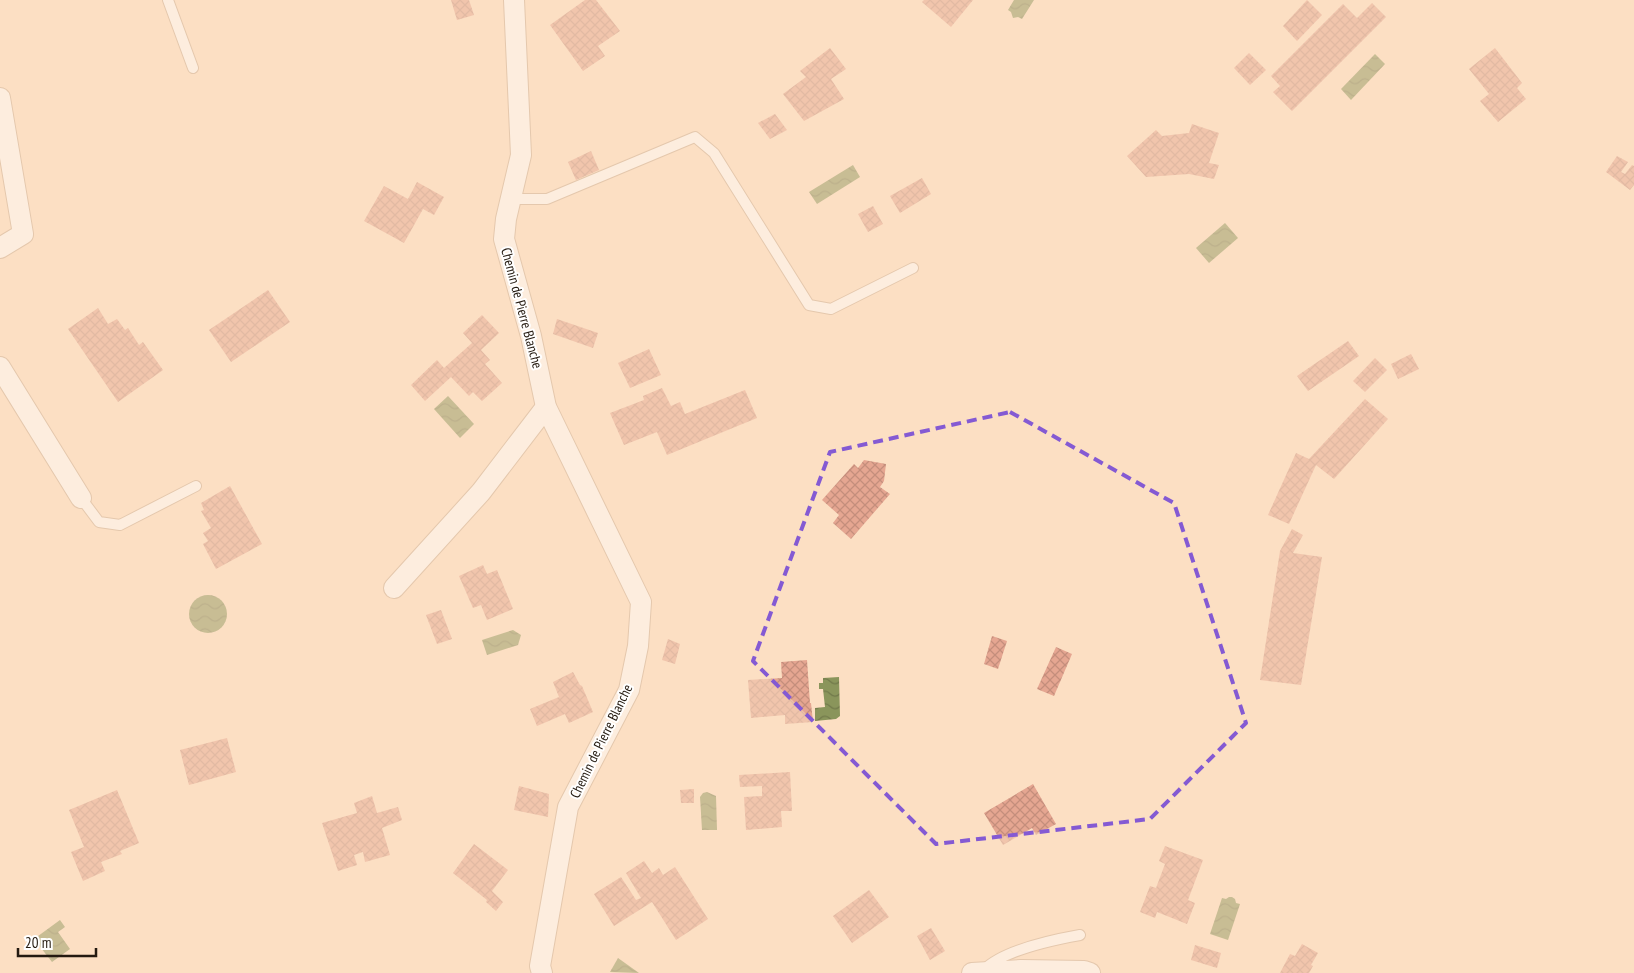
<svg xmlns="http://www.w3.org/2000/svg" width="1634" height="973" font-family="'PT Sans Narrow',sans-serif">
  <defs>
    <pattern id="water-waves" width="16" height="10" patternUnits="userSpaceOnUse" patternTransform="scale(1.25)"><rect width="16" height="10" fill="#8a955b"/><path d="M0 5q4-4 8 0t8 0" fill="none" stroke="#71794a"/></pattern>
    <pattern id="building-cross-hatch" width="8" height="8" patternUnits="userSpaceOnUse" patternTransform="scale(1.25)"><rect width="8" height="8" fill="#e5a691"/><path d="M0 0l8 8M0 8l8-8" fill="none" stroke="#c48e7c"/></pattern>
  </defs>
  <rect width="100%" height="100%" fill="#fcdfc3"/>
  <g fill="url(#water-waves)">
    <polygon points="1014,0 1034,0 1022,19 1018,17 1013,18 1011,12 1008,10"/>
    <polygon points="1375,54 1385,64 1351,100 1341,89"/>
    <polygon points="853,165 860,177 817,204 809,192"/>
    <polygon points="1225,223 1238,238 1209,263 1196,248"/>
    <polygon points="448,396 474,424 460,438 434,409"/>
    <circle cx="208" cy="614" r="19"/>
    <polygon points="513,630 521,635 518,645 487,655 482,640"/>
    <polygon points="839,677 840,716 836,719 815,721 815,708 825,707 823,689 819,689 819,683 823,683 823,678"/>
    <polygon points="707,792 716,796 717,830 702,830 700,797 703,793"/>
    <polygon points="1229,897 1232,897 1235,899 1236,903 1240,904 1228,940 1210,934 1222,898 1226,899"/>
    <polygon points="60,920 65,927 58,932 70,949 52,962 34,939"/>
    <polygon points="618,958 639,973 610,972"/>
  </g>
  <g fill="url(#building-cross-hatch)">
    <polygon points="451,0 469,0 474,15 457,20"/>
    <polygon points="585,0 596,0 620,31 598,46 605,56 583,71 550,25"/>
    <polygon points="924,0 973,0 951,27 922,2"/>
    <polygon points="1307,0 1322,15 1297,41 1283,26"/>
    <polygon points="1372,3 1386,17 1292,111 1273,92 1280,86 1271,76 1343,4 1357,18"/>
    <polygon points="830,48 846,69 831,79 844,99 804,121 783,94 806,77 800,71"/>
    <polygon points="1495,48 1522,83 1517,88 1526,99 1498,122 1480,101 1489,94 1469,69"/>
    <polygon points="1249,53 1266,70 1250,85 1234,68"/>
    <polygon points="775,114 787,130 770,139 758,123"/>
    <polygon points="1192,124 1219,133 1209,163 1219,165 1214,179 1189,174 1146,177 1127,156 1156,130 1162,136 1189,133"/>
    <polygon points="591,151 599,170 576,180 568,162"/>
    <polygon points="1617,156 1628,162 1621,172 1625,174 1632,165 1634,166 1634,185 1630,190 1606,172"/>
    <polygon points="922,178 931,194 900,213 890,196"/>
    <polygon points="417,182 444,197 434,215 423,209 404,243 364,221 384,186 408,199"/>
    <polygon points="873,206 883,224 868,232 858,214"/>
    <polygon points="268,290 290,322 231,362 209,330"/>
    <polygon points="98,308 108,324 117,319 125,330 128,328 139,345 143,342 163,370 118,402 68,329"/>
    <polygon points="482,315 499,333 481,350 490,360 485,364 502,383 482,401 473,392 469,396 451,377 425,401 411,385 437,360 444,368 472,343 463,333"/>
    <polygon points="557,319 598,333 593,348 553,334"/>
    <polygon points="1348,341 1359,356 1308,391 1297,376"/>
    <polygon points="649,349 661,375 630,388 618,363"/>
    <polygon points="1411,354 1419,369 1398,379 1391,364"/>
    <polygon points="1375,358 1387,370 1365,392 1353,381"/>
    <polygon points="662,388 671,406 680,402 685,414 745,390 757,418 667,455 657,432 624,445 610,413 644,400 643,396"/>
    <polygon points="1365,399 1388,419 1334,479 1316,465 1289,524 1268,515 1296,453 1309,459"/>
    <polygon points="864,460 886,464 884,481 880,487 890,494 851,539 833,523 839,515 822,500 854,464 858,468"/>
    <polygon points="230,486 262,544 216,569 203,544 208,541 203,533 211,528 201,511 204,510 201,503"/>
    <polygon points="1292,529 1303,535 1293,553 1322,557 1301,685 1260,680 1280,551"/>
    <polygon points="483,565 487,574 497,570 513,609 487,620 481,605 473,608 459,576"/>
    <polygon points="441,610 452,639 437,644 426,615"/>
    <polygon points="992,636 1007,641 998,669 984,664"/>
    <polygon points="668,639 680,644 675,664 662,660"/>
    <polygon points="1056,647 1072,654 1054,696 1037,689"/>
    <polygon points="807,660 810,703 811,703 813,722 785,724 785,715 751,718 748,680 782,678 781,662"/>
    <polygon points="573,672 580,685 582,686 593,712 569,723 565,714 537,726 530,709 559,697 553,682"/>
    <polygon points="227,738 236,772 189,785 180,750"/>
    <polygon points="790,772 792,811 781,811 782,827 746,830 744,797 762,796 762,786 740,787 739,775"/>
    <polygon points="1033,784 1056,824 1036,835 1032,828 1003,845 984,813"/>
    <polygon points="519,786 549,794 548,817 514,810"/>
    <polygon points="694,789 694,803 681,803 680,790"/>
    <polygon points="117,790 139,843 120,851 122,854 101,862 105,871 83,881 71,852 84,847 69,810"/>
    <polygon points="372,796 377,813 398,807 402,820 382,828 390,855 365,862 363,852 354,855 357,865 338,871 322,823 357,813 354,803"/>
    <polygon points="474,844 508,870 492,891 503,902 496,911 486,902 487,900 453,873"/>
    <polygon points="1165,846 1203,860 1188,900 1195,903 1187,924 1157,912 1155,918 1140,912 1150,886 1156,888 1165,864 1159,861"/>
    <polygon points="644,861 652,873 659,868 663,875 675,867 708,919 676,940 652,902 614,926 594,894 621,877 636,900 641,898 626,873"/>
    <polygon points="869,890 889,917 852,943 833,916"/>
    <polygon points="931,928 945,951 930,960 917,936"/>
    <polygon points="1302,944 1318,953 1311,965 1313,966 1309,973 1280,973 1290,954 1295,956"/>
    <polygon points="1195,945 1221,953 1217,968 1191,960"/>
  </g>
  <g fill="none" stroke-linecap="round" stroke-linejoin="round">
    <defs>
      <g id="service">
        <polyline points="168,0 193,68"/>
        <polyline points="511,199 547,199 695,137 714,153 809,305 831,309 913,268"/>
        <polyline points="81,498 99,522 120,525 196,486"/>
        <path d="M 984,970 C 1003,950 1052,940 1080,935"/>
      </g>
      <g id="minor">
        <polyline points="514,0 521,155 506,219 504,239 531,336 546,407 641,602 638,646 629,690 568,807 540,966 542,973"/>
        <polyline points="0,98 23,234 0,248"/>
        <polyline points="0,367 81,498"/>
        <polyline points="394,588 481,492 546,407"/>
        <polyline points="972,973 1021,970 1084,971 1090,973"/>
      </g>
    </defs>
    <use href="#service" stroke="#c9ad92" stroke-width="12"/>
    <use href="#minor" stroke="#c9ad92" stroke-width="22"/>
    <use href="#service" stroke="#fff" stroke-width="10"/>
    <use href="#minor" stroke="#fff" stroke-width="20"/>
  </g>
  <path d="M0 0H1634V973H0ZM 1010,412 L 1174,503 L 1246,723 L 1150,819 L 936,844 L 753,661 L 830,452 Z" fill="#fcdfc3" fill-opacity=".55" fill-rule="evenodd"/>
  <path fill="none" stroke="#845ad3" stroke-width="4" stroke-dasharray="10 6" stroke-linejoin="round" d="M 1010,412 L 1174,503 L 1246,723 L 1150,819 L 936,844 L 753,661 L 830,452 Z"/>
  <g text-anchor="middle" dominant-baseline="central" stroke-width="4" stroke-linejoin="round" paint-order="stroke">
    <g font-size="14" fill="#241a10" stroke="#fff">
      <text transform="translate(522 308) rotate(75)">Chemin de Pierre Blanche</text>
      <text transform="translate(601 741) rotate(-64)">Chemin de Pierre Blanche</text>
    </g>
  </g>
  <path d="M18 948v8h78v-8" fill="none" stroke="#241a10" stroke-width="2.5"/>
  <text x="25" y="948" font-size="15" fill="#241a10" stroke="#ffffff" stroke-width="4" paint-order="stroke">20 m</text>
</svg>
